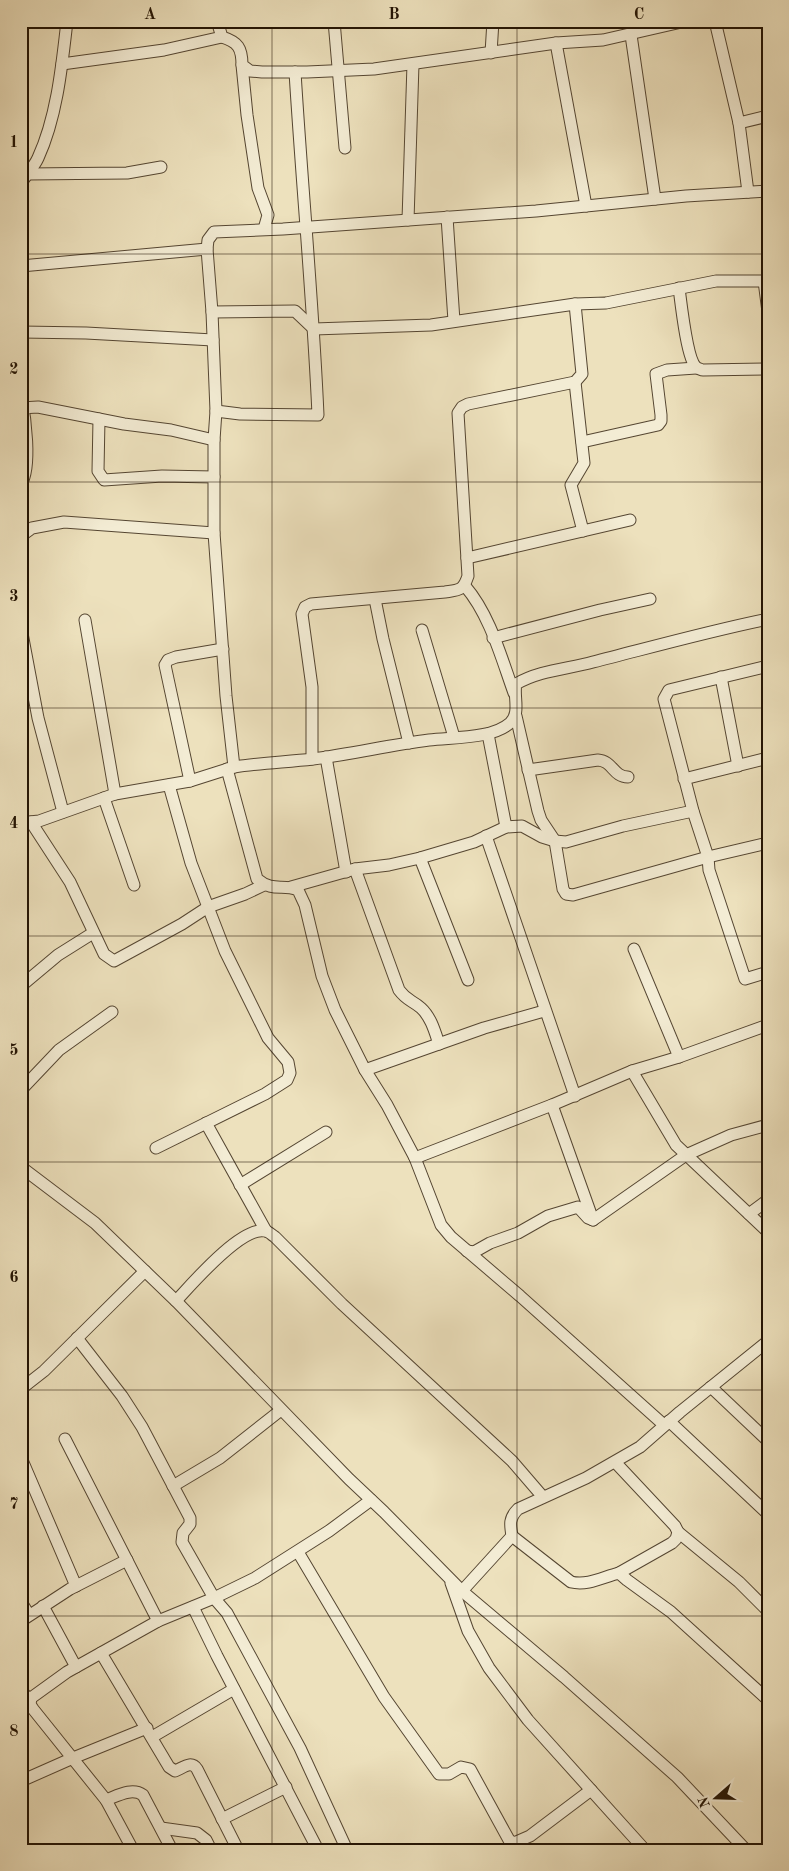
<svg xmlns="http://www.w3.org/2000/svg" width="789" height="1871" font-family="'Old Standard TT',serif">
  <rect width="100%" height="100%" fill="#ede1bd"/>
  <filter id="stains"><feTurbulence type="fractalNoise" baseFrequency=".004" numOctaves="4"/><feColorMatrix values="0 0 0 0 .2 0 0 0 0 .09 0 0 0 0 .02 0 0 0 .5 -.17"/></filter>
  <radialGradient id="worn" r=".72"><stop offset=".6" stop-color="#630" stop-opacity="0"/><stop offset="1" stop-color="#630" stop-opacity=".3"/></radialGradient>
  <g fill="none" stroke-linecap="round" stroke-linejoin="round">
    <defs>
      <g id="street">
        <path d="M 217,21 L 222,37 C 238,42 242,48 242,65 L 250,71 L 262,72 L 307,72 L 374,69 L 556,43 L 603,40 L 686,21"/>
        <polyline points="334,21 345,148"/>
        <polyline points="715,21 739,123"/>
        <polyline points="631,35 655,199"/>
        <polyline points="556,43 586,206"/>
        <polyline points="491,53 493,21"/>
        <polyline points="62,64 164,50 222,37"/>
        <polyline points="242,65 247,115 258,188 268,215 264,229"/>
        <polyline points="27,174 127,173 161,167"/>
        <path d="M 21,183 C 26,175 34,167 38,158 C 57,117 62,65 67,21"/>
        <polyline points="748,192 739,123 768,116"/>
        <polyline points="447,217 454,321"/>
        <polyline points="408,220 413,64"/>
        <polyline points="21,266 207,249 208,240 214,232 283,229 536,211 686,196 768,191"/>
        <polyline points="764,281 768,312"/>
        <path d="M 679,288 C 681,303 687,359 696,367 C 697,368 702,370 703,370 L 768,369"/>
        <polyline points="212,312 295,311 314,329 431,325 575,304 606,303 716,281 768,281"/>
        <polyline points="21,332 86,333 213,340"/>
        <polyline points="575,382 584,463 571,485 583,531"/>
        <path d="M 21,396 C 25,416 32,467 21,484"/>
        <polyline points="21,408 38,407 124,424 171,430 214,440"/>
        <path d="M 216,411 L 240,414 L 318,415 C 313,301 302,186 295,72"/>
        <polyline points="99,419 98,471 104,480 162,476 214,477"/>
        <polyline points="582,442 658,425 661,421 661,415 656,374 667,370 696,368"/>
        <polyline points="21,536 32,528 64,522 214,533"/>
        <polyline points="467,558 630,520"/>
        <path d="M 465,586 C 490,615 501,657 514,693"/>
        <polyline points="375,599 383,639 409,743"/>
        <polyline points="85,620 115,794"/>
        <polyline points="21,628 38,718 63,812"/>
        <polyline points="422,630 454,737"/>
        <polyline points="493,638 600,610 650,599"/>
        <polyline points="768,666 669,690 664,699 693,811 708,857 709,870 745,979 768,972"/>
        <polyline points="721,677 738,766"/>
        <polyline points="516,716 538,811 541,820 555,841 563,889 566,894 573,895 708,857 768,843"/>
        <polyline points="488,734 506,827"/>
        <polyline points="326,757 346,872"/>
        <path d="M 312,759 L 312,687 L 302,614 L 305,607 L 311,604 L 445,592 C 459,590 463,591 468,576 L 458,413 L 462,407 L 468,404 L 575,382 L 582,374 L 575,304"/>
        <path d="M 234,767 C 260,763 287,762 313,759 C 352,754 390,745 429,740 C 453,737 492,739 510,723 C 521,713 513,696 516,684 C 540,670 568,669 593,662 C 652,647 709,631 768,619"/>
        <path d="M 227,769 L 257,879 C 274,893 282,883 298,890 L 305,905 L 322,976 L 335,1010 L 365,1070 L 387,1105 L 415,1158 L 441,1225 L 451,1237 L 520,1296 L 664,1425"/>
        <path d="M 528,770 L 598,760 C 613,761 613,777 628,777"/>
        <polyline points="684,779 768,758"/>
        <polyline points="190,781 165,665 168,660 176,657 223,649"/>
        <polyline points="104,798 134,885"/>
        <polyline points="31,822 70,882 104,954 114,961 182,924 208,907 245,894 264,885"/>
        <polyline points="21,823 39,821 115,794 190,781 234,767 226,696 214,533 214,440 216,411 212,312 207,249"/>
        <polyline points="486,836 575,1096"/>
        <polyline points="420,858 468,980"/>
        <path d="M 355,869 L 399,990 C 407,1001 412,1000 421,1008 C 431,1017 435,1032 439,1044"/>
        <polyline points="291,887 355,869 389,865 420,858 474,842 506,827 522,826 542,837 555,841 566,842 623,826 693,811"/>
        <polyline points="634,949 679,1057"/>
        <polyline points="21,986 58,955 93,933"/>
        <polyline points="365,1070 484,1028 544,1011"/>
        <polyline points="632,1071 676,1145 768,1232"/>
        <polyline points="21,1090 59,1050 112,1012"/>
        <polyline points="206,1123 266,1231"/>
        <polyline points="156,1148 265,1094 287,1080 290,1073 288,1062 268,1038 225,951 191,863 169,785"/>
        <polyline points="415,1158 552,1105 632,1071 679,1057 768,1025"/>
        <polyline points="21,1167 95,1223 176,1301 349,1479 384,1512 462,1591 564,1677 677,1777 746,1850"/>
        <polyline points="240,1185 326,1132"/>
        <polyline points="749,1214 768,1200"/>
        <polyline points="593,1220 686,1155 731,1135 768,1125"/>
        <polyline points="467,1251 474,1252 490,1243 518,1233 548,1216 578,1207 588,1218 593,1220 552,1105"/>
        <path d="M 176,1301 C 191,1285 241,1226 265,1231 C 268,1231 272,1235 275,1237 L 342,1304 L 512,1461 L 543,1497"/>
        <polyline points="77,1338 122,1396 142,1427 190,1518 190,1524 183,1533 182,1542 214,1598 227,1613 300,1748 347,1850"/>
        <polyline points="711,1387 768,1441"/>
        <polyline points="21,1389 44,1371 145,1271"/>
        <polyline points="669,1421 768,1514"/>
        <polyline points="65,1439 158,1621"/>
        <polyline points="22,1460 76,1586"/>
        <polyline points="615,1462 675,1526 678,1532 676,1539 672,1543 619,1573"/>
        <polyline points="173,1486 220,1458 281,1410"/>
        <polyline points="678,1532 739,1582 766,1609"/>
        <path d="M 512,1536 L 571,1582 C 588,1586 603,1577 619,1573 L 627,1580 L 671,1612 L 768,1700"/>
        <polyline points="298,1552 384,1697 439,1774 449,1774 461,1767 470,1769 509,1840 514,1843 530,1836 591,1790"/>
        <polyline points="451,1583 468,1631 489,1668 528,1720 645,1850"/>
        <path d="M 462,1591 L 512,1536 C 510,1524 509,1518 518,1509 L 586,1478 L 640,1447 L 680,1412 L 768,1341"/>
        <polyline points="21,1602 29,1615"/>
        <polyline points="43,1606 76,1667"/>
        <polyline points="193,1607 217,1656 318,1850"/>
        <polyline points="21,1621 70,1589 127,1560"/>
        <path d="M 101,1653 L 169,1767 L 175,1771 C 183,1768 191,1760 197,1769 L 238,1850"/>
        <polyline points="21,1690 30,1701"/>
        <polyline points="152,1737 234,1689"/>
        <polyline points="21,1781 73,1758 147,1728"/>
        <path d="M 106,1800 C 117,1796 132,1787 143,1795 L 172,1850"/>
        <polyline points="222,1819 286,1787"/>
        <polyline points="161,1828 197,1833 206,1840 211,1850"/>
        <polyline points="133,1850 106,1800 33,1709 30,1704 31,1698 67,1672 158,1621 214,1598 255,1578 329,1531 371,1500"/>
      </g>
    </defs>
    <use href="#street" stroke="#554632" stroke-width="13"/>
    <use href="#street" stroke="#f3ecd4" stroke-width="11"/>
  </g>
  <path fill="none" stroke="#221303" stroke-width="1" stroke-opacity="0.55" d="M 272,21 L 272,1850M 517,21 L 517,1850M 21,254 L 768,254M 21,482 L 768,482M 21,708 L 768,708M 21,936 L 768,936M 21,1162 L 768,1162M 21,1390 L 768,1390M 21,1616 L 768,1616"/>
  <rect width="789" height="1871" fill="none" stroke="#ede1bd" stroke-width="55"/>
  <g transform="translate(716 1798) rotate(250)" stroke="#f3ecd4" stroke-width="4" paint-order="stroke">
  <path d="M0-4L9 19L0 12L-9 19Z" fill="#221303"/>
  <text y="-8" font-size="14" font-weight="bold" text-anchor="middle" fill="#221303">N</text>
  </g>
  <rect x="28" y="28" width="734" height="1816" fill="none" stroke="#221303" stroke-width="2"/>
  <g font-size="16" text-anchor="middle" font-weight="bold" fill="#221303">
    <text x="150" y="19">A</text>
    <text x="394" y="19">B</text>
    <text x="639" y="19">C</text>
    <text x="14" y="147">1</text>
    <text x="14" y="374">2</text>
    <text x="14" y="601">3</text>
    <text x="14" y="828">4</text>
    <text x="14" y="1055">5</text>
    <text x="14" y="1282">6</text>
    <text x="14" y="1509">7</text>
    <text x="14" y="1736">8</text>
  </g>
  <rect width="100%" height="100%" filter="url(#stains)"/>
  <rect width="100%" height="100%" fill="url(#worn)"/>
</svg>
